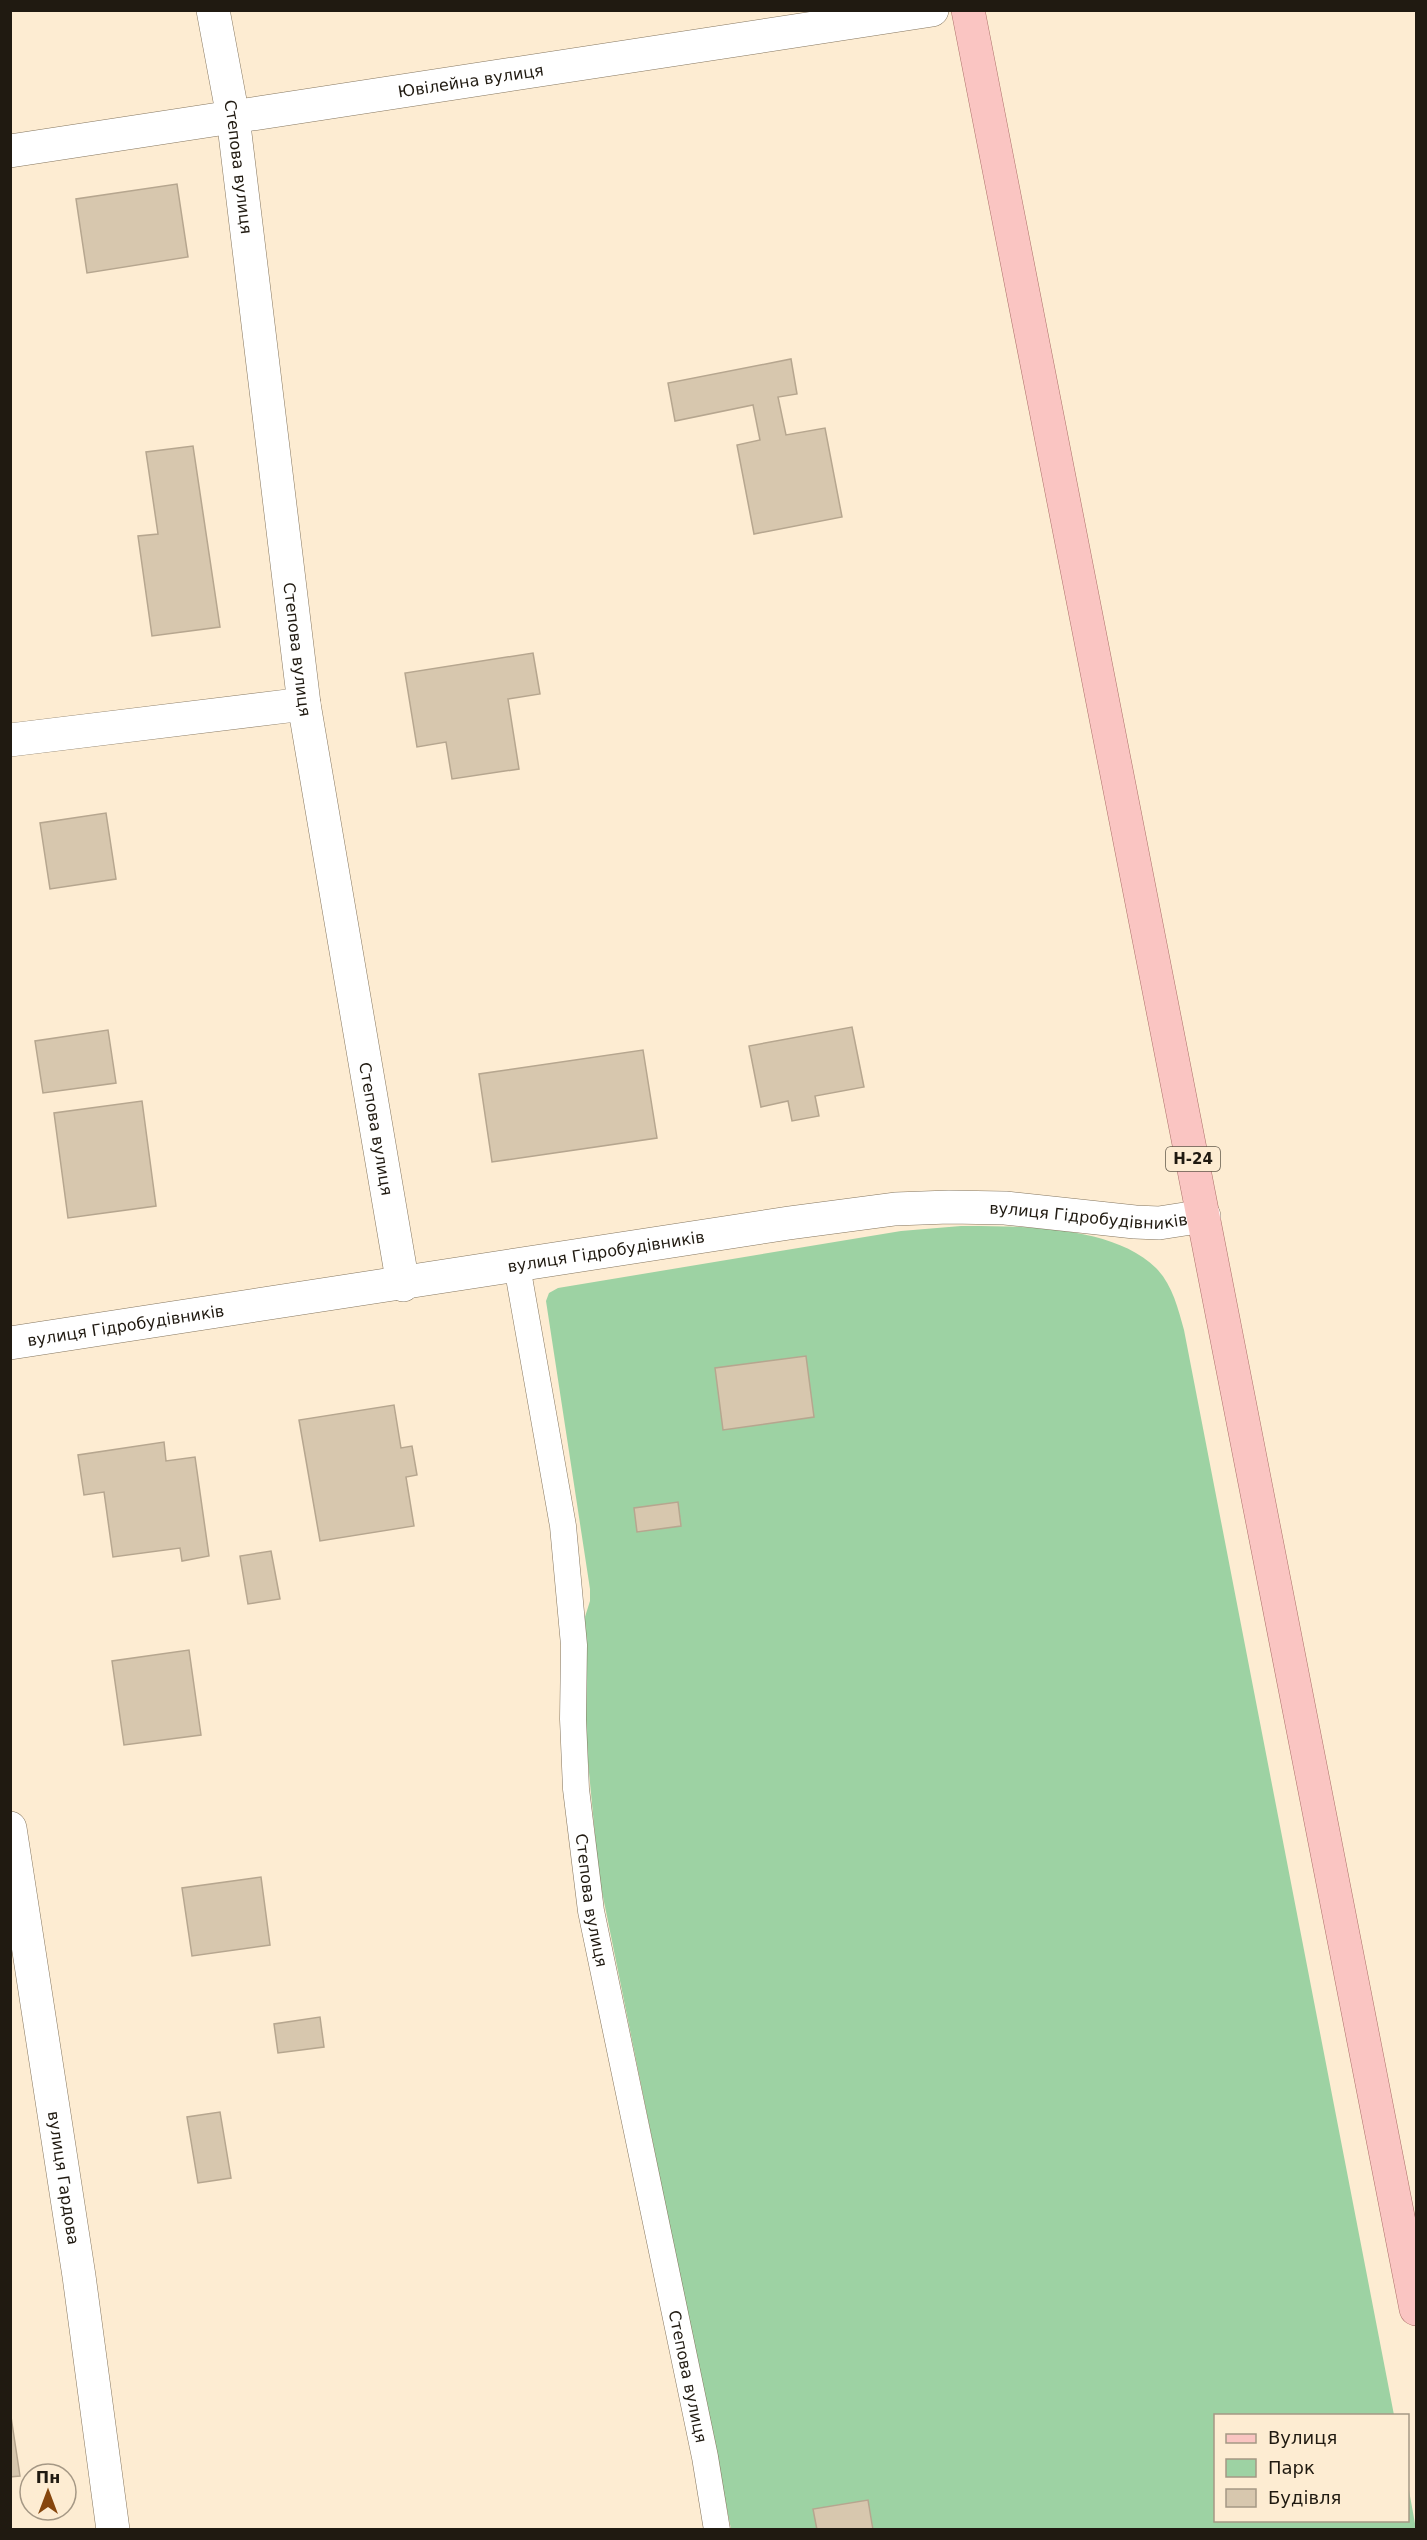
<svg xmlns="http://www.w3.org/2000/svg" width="1427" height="2540" font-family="'DejaVu Sans',sans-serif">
  <rect width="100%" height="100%" fill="#fdecd2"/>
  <path fill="#9dd2a3" d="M 961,1226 C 1018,1226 1113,1225 1156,1268 C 1172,1284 1178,1308 1184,1330 L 1394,2415 L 1216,2416 L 1216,2520 L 1408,2520 L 1408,2485 L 1416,2529 L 731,2529 L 599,1877 L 584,1720 L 584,1620 L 590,1601 L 590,1589 L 546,1301 L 549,1293 L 558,1288 L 901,1231 Z"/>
  <g fill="#d7c7ae" stroke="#b6a68f" stroke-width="1.5">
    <polygon points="177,184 188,257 87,273 76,199"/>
    <polygon points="791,359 797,394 778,397 786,435 825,428 842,517 754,534 737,445 760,440 753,405 675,421 668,383"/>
    <polygon points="193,446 220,627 152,636 138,536 158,534 146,452"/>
    <polygon points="533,653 540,694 508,699 519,769 452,779 446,742 417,747 405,673"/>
    <polygon points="106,813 116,879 50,889 40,823"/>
    <polygon points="852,1027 864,1087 815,1096 819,1116 792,1121 788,1101 761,1107 749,1046"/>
    <polygon points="108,1030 116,1083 43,1093 35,1041"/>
    <polygon points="643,1050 657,1138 492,1162 479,1074"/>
    <polygon points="142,1101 156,1206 68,1218 54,1113"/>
    <polygon points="806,1356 814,1417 723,1430 715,1368"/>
    <polygon points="394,1405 401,1448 412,1446 417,1475 406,1477 414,1526 320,1541 299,1420"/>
    <polygon points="164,1442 166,1461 195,1457 209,1556 182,1561 180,1548 113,1557 104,1492 84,1495 78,1455"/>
    <polygon points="678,1502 681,1526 637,1532 634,1508"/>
    <polygon points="271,1551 280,1599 248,1604 240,1556"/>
    <polygon points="189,1650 201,1735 124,1745 112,1661"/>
    <polygon points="261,1877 270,1945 192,1956 182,1888"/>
    <polygon points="320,2017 324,2047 278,2053 274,2024"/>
    <polygon points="220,2112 231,2178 198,2183 187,2117"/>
    <polygon points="10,2410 20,2476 10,2477"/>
    <polygon points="868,2500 873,2530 817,2530 813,2509"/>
  </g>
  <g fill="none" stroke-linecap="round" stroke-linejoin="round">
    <defs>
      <g id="lane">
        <path id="s1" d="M 517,1266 L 563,1526 L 574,1645 L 573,1719 L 576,1789 L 591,1911 L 705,2457 L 717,2530"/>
      </g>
      <g id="street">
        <path id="s2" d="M 213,10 L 233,117 L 304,704 L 403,1285"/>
        <path id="s3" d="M 10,151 L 932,10"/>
        <polyline points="10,740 304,704"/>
        <path id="s4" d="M 10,1343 L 789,1223 L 895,1209 L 949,1207 L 1005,1208 L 1135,1222 L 1159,1223 L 1204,1216"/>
        <path id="s5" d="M 10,1828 L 79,2276 L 113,2530"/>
      </g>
      <polyline id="primary" points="968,10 1416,2309"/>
    </defs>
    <use href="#lane" stroke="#85765f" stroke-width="27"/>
    <use href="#street" stroke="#85765f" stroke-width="34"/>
    <use href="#primary" stroke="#ab7069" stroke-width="34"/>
    <use href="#lane" stroke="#fff" stroke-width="26"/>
    <use href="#street" stroke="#fff" stroke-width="33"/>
    <use href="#primary" stroke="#fac5c2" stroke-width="33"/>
  </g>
  <g text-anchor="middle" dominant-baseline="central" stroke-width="6" stroke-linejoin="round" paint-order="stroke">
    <rect fill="#fdecd2" stroke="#62594b" stroke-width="1.5" x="1166" y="1147" width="54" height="24" rx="4.5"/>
    <g font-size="15" font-weight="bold" fill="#201a11">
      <text x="1193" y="1159">Н-24</text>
    </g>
    <g font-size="16" fill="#201a11" stroke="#fdecd2">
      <text stroke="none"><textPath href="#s3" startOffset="466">Ювілейна вулиця</textPath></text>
      <text stroke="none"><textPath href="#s2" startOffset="159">Степова вулиця</textPath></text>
      <text stroke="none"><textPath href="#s2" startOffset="645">Степова вулиця</textPath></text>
      <text stroke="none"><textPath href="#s2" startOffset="1131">Степова вулиця</textPath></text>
      <text stroke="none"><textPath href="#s4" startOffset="1089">вулиця Гідробудівників</textPath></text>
      <text stroke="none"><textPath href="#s4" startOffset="603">вулиця Гідробудівників</textPath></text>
      <text stroke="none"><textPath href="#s4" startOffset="117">вулиця Гідробудівників</textPath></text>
      <text stroke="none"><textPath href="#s1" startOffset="640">Степова вулиця</textPath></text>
      <text stroke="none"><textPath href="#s5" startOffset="354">вулиця Гардова</textPath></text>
      <text stroke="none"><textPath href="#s1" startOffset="1126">Степова вулиця</textPath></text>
    </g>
  </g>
  <rect width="1427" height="2540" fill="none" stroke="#201a11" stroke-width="24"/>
  <rect x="1214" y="2414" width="195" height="108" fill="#fdecd2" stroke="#a59885" stroke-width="1.5"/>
  <rect x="1226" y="2434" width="30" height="9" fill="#fac5c2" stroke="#a59885" stroke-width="1.5"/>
  <text x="1268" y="2444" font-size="18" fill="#201a11">Вулиця</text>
  <rect x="1226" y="2459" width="30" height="18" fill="#9dd2a3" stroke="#a59885" stroke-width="1.5"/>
  <text x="1268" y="2474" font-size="18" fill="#201a11">Парк</text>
  <rect x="1226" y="2489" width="30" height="18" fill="#d7c7ae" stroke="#a59885" stroke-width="1.5"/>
  <text x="1268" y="2504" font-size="18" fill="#201a11">Будівля</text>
  <g transform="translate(48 2492)"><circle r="28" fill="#fdecd2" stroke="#a59885" stroke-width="1.5"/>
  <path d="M0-4.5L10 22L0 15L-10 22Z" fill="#86460d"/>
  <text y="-9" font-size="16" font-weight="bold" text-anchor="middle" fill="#201a11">Пн</text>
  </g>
</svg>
